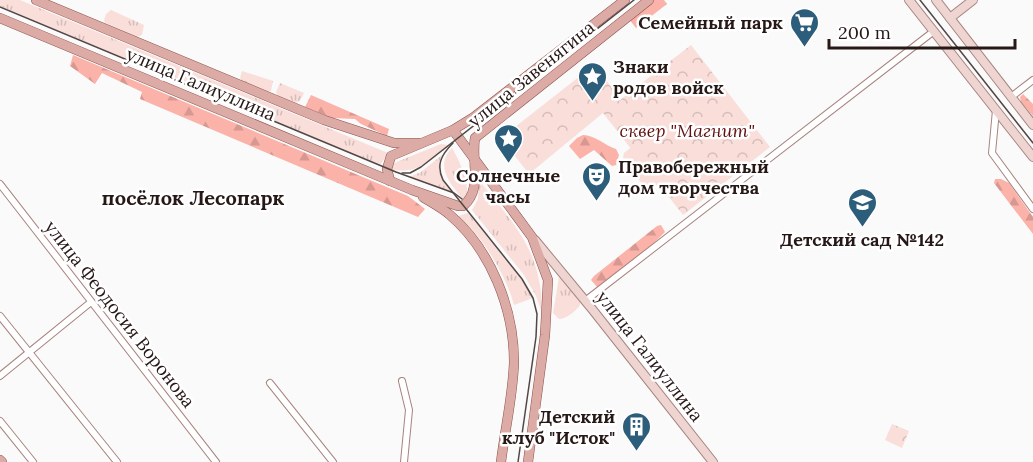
<svg xmlns="http://www.w3.org/2000/svg" width="1033" height="462" font-family="Lora,serif">
  <defs>
    <pattern id="grass-tufts" width="24" height="20" patternUnits="userSpaceOnUse" patternTransform="scale(1.5)"><rect width="24" height="20" fill="#f9deda"/><path d="M3 7l-1-3M5 7V3M7 7l1-3M15 17l-1-3M17 17v-4M19 17l1-3" fill="none" stroke="#d5beba"/></pattern>
    <pattern id="forest-firs" width="22" height="20" patternUnits="userSpaceOnUse" patternTransform="scale(1.5)"><rect width="22" height="20" fill="#fab2a9"/><path d="M5 1l3.5 6h-7zM16 11l3.5 6h-7z" fill="#d69891"/></pattern>
    <pattern id="park-crowns" width="20" height="18" patternUnits="userSpaceOnUse" patternTransform="scale(1.5)"><rect width="20" height="18" fill="#f9deda"/><path d="M2 6a3 3 0 1 1 6 0M12 15a3 3 0 1 1 6 0" fill="none" stroke="#d5beba"/></pattern>
  </defs>
  <rect width="100%" height="100%" fill="#fafafa"/>
  <g fill="url(#grass-tufts)">
    <polygon points="0,0 20,0 388,153 381,164 370,161 0,6"/>
    <polygon points="111,10 144,25 142,35 137,37 105,23 104,20 106,14"/>
    <polygon points="242,71 273,81 271,91 267,92 243,82 240,78"/>
    <polygon points="280,83 304,93 300,101 295,103 278,96 276,92"/>
    <path d="M 441,144 L 448,145 C 432,160 414,176 391,169 L 393,164 L 399,161 Z"/>
    <path d="M 452,148 C 460,162 472,186 465,202 C 453,186 433,167 452,148 Z"/>
    <path d="M 442,155 C 436,172 444,181 454,193 L 409,177 L 421,172 Z"/>
    <path d="M 479,180 C 515,226 542,250 542,313 L 536,296 L 524,275 L 472,210 L 478,199 Z"/>
    <path d="M 468,213 L 521,279 L 533,298 L 514,305 C 506,275 482,235 458,216 Z"/>
    <path d="M 559,277 L 581,302 C 579,309 567,319 559,319 L 553,313 Z"/>
  </g>
  <g fill="url(#forest-firs)">
    <polygon points="654,0 664,0 667,4 636,28 629,19"/>
    <polygon points="73,55 408,196 425,209 418,217 140,99 142,92 102,73 95,84 70,66"/>
    <polygon points="1023,94 1033,104 1033,116 1021,102 1020,97"/>
    <polygon points="311,95 389,129 387,136 361,124 355,119 332,118 305,107"/>
    <path d="M 583,135 C 595,135 604,145 616,149 L 619,155 L 616,165 L 612,166 L 594,150 L 580,159 L 569,146 L 577,138 Z"/>
    <polygon points="995,179 1001,179 1009,183 1033,217 1033,234 994,183"/>
    <polygon points="661,225 665,232 647,250 600,286 597,287 591,280 594,276 657,226"/>
  </g>
  <g fill="url(#park-crowns)">
    <polygon points="691,45 770,147 683,215 603,113 529,174 501,138 594,65 620,98 620,100"/>
    <polygon points="892,424 909,431 902,448 885,440"/>
  </g>
  <polygon fill="#f9deda" points="634,145 640,147 663,177 664,179 650,190 645,188 623,158 624,153"/>
  <g fill="none" stroke-linecap="round" stroke-linejoin="round">
    <defs>
      <g id="street">
        <polyline points="1011,97 1033,80"/>
        <polyline points="996,110 992,153 1033,209"/>
        <polyline points="0,184 216,462"/>
        <polyline points="585,301 934,31"/>
        <polyline points="0,316 117,462"/>
        <polyline points="0,376 91,302"/>
        <polyline points="402,381 409,410 404,462"/>
        <polyline points="270,383 333,462"/>
        <polyline points="0,421 33,462"/>
      </g>
      <g id="secondary">
        <polyline points="909,0 1033,157"/>
        <polyline points="936,0 1033,125"/>
        <polyline points="950,18 973,0"/>
        <polyline points="535,240 592,309 713,462"/>
      </g>
      <g id="primary">
        <polyline points="36,0 324,120 394,143 420,143"/>
        <path d="M 0,18 L 412,190 L 458,206 L 463,206 C 483,190 471,161 475,138 L 649,0"/>
        <polyline points="453,130 532,237 548,280 545,335 528,462"/>
        <polyline points="390,181 387,169 391,156 453,130 474,117 625,0"/>
        <path d="M 423,197 C 432,203 442,208 450,215 C 491,250 514,309 514,362 C 513,395 505,429 501,462"/>
        <polyline points="0,460 2,462"/>
      </g>
    </defs>
    <use href="#street" stroke="#a8847f" stroke-width="8"/>
    <use href="#secondary" stroke="#a8847f" stroke-width="10"/>
    <use href="#primary" stroke="#8d534c" stroke-width="10"/>
    <use href="#street" stroke="#fff" stroke-width="6"/>
    <use href="#secondary" stroke="#eed5d2" stroke-width="8"/>
    <use href="#primary" stroke="#dcaba5" stroke-width="9"/>
    <g stroke="#524745" stroke-width="1.5">
      <polyline points="920,0 1033,143"/>
      <polyline points="0,7 396,172 454,193 462,199"/>
      <path d="M 453,143 C 441,155 436,165 443,180 L 522,279 L 533,298 L 537,314 L 536,337 L 518,462"/>
      <polyline points="402,173 410,173 421,167 634,0"/>
    </g>
  </g>
  <defs>
    <symbol id="supermarket-pin" viewBox="-11 -11 22 30"><path d="M0 17L-7.5 6A9.5 9.5 0 1 1 7.5 6Z" fill="#2c5e7c" stroke="#fff"/><path d="M-6-5.5h2.5l.6 2H6L4.5 2H-2.5L-4.4-4H-6ZM-1.5 3.2a1.3 1.3 0 1 0 .1 0ZM3 3.2a1.3 1.3 0 1 0 .1 0Z" fill="#fff"/></symbol>
    <symbol id="sight-pin" viewBox="-11 -11 22 30"><path d="M0 17L-7.5 6A9.5 9.5 0 1 1 7.5 6Z" fill="#2c5e7c" stroke="#fff"/><path d="M0-6L1.8-2.2L6-1.7L2.9 1.2L3.7 5.4L0 3.3L-3.7 5.4L-2.9 1.2L-6-1.7L-1.8-2.2Z" fill="#fff"/></symbol>
    <symbol id="theatre-pin" viewBox="-11 -11 22 30"><path d="M0 17L-7.5 6A9.5 9.5 0 1 1 7.5 6Z" fill="#2c5e7c" stroke="#fff"/><path d="M-5-5.5Q0-4 5-5.5V0Q5 5 0 6Q-5 5-5 0ZM-3.3-2.5H-1v1.5H-3.3ZM1-2.5H3.3v1.5H1ZM-2.8 1Q0 5.5 2.8 1Z" fill="#fff"/></symbol>
    <symbol id="school-pin" viewBox="-11 -11 22 30"><path d="M0 17L-7.5 6A9.5 9.5 0 1 1 7.5 6Z" fill="#2c5e7c" stroke="#fff"/><path d="M0-5L7-2L0 1L-7-2ZM-4 1L0 2.5L4 1V4Q0 6-4 4Z" fill="#fff"/></symbol>
    <symbol id="building-pin" viewBox="-11 -11 22 30"><path d="M0 17L-7.5 6A9.5 9.5 0 1 1 7.5 6Z" fill="#2c5e7c" stroke="#fff"/><path d="M-4-6H4V6H1V3H-1V6H-4ZM-2.5-4.3h1.7v1.8h-1.7ZM.8-4.3h1.7v1.8H.8ZM-2.5-1h1.7V.8h-1.7ZM.8-1h1.7V.8H.8Z" fill="#fff"/></symbol>
  </defs>
  <g fill-rule="evenodd">
    <use href="#supermarket-pin" x="788" y="6" width="33" height="45"/>
    <use href="#sight-pin" x="576" y="60" width="33" height="45"/>
    <use href="#sight-pin" x="492" y="122" width="33" height="45"/>
    <use href="#theatre-pin" x="580" y="160" width="33" height="45"/>
    <use href="#school-pin" x="846" y="186" width="33" height="45"/>
    <use href="#building-pin" x="620" y="410" width="33" height="45"/>
  </g>
  <g text-anchor="middle" dominant-baseline="central" stroke-width="5" stroke-linejoin="round" paint-order="stroke">
    <g font-size="18" font-weight="bold" fill="#261816" stroke="#fff" text-anchor="end">
      <text x="783" y="22">Семейный парк</text>
      <text x="613" y="66" text-anchor="start">Знаки<tspan x="613" dy="21">родов войск</tspan></text>
      <text x="618" y="166" text-anchor="start">Правобережный<tspan x="618" dy="21">дом творчества</tspan></text>
      <text x="508" y="175" text-anchor="middle">Солнечные<tspan x="508" dy="21">часы</tspan></text>
      <text x="862" y="239" text-anchor="middle">Детский сад №142</text>
      <text x="615" y="416">Детский<tspan x="615" dy="21">клуб "Исток"</tspan></text>
    </g>
    <g font-size="18" fill="#261816" stroke="#fff">
      <text transform="translate(531 74) rotate(-39)">улица Завенягина</text>
      <text transform="translate(201 84) rotate(23)">улица Галиуллина</text>
      <text transform="translate(120 314) rotate(52)">улица Феодосия Воронова</text>
      <text transform="translate(650 356) rotate(52)">улица Галиуллина</text>
    </g>
    <g font-size="18" font-style="italic" fill="#610f0e" stroke="#fff">
      <text x="687" y="130">сквер "Магнит"</text>
    </g>
    <g font-size="20" font-weight="bold" fill="#261816" stroke="#fff">
      <text x="193" y="197">посёлок Лесопарк</text>
    </g>
  </g>
  <path d="M829 39v9h186v-9" fill="none" stroke="#261816" stroke-width="3"/>
  <text x="838" y="39" font-size="18" fill="#261816" stroke="#ffffff" stroke-width="4.5" paint-order="stroke">200 m</text>
</svg>
